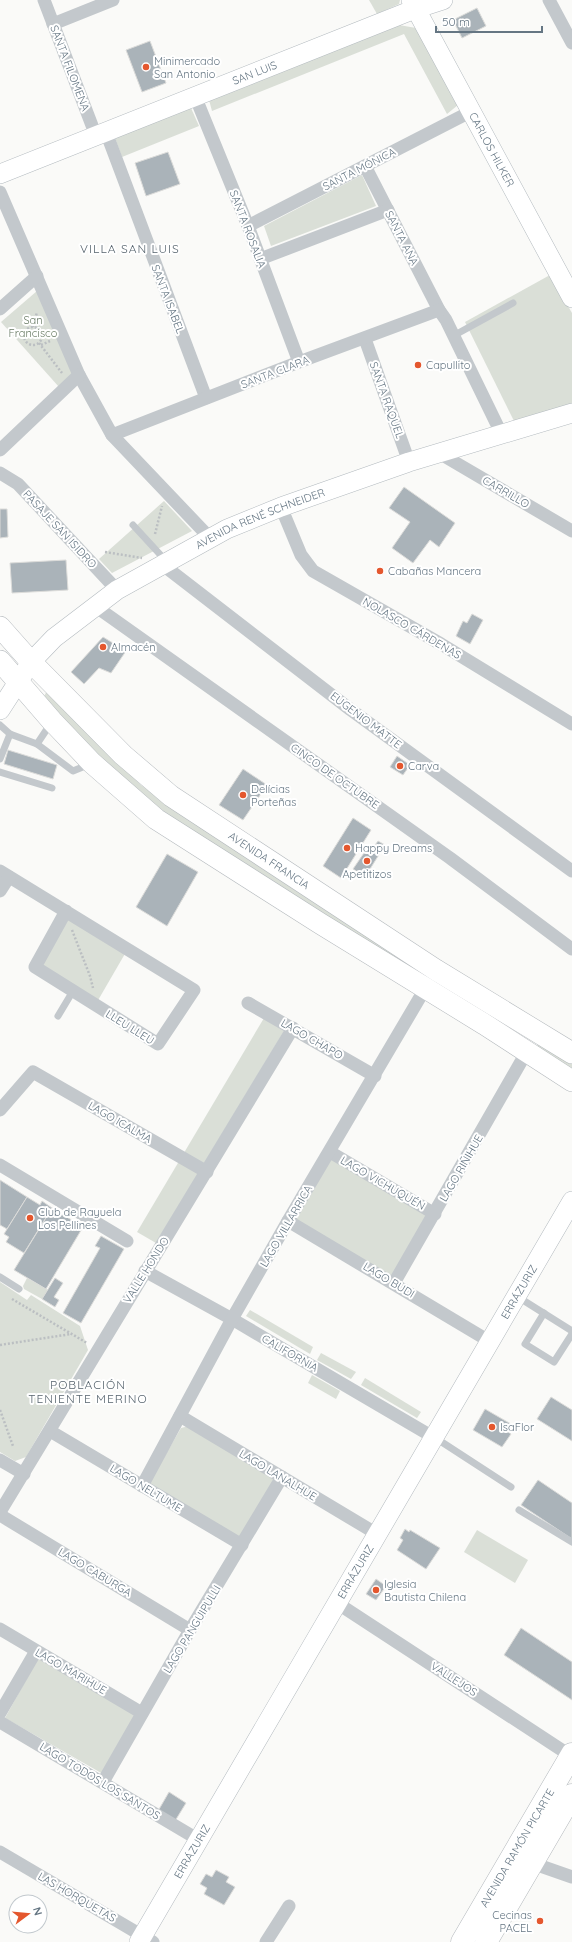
<svg xmlns="http://www.w3.org/2000/svg" width="572" height="1942" font-family="Quicksand,sans-serif">
  <rect width="100%" height="100%" fill="#fafaf8"/>
  <g fill="#dadfd7">
    <polygon points="369,0 400,0 399,4 377,14"/>
    <polygon points="399,25 416,28 458,105 447,114 404,34 212,111 209,100"/>
    <polygon points="191,108 199,126 122,157 115,138"/>
    <polygon points="362,175 376,206 271,246 264,226"/>
    <polygon points="550,275 572,313 572,404 514,421 465,322"/>
    <polygon points="37,291 75,372 59,387 1,322"/>
    <polygon points="164,501 192,531 112,573 99,559"/>
    <polygon points="47,691 141,785 172,808 420,967 419,972 413,972 168,818 133,791 43,698"/>
    <polygon points="68,917 126,952 97,1002 42,966"/>
    <polygon points="264,1018 284,1031 156,1243 137,1232"/>
    <polygon points="540,1041 572,1060 572,1070 536,1048"/>
    <polygon points="331,1158 430,1217 393,1278 294,1219"/>
    <polygon points="27,1278 48,1290 42,1299 24,1289 23,1286"/>
    <polygon points="0,1282 27,1300 31,1295 80,1326 88,1350 26,1457 15,1461 0,1452"/>
    <polygon points="250,1310 313,1347 310,1354 246,1316"/>
    <polygon points="321,1353 356,1372 351,1379 317,1360"/>
    <polygon points="312,1375 340,1391 336,1399 308,1383"/>
    <polygon points="365,1378 421,1412 417,1418 361,1385"/>
    <polygon points="189,1426 276,1478 240,1540 148,1485 181,1428"/>
    <polygon points="477,1530 528,1560 515,1583 464,1552"/>
    <polygon points="38,1658 135,1715 103,1774 5,1718"/>
  </g>
  <g fill="#aab3b9" stroke="#dcdcda">
    <polygon points="477,8 486,26 462,38 453,20"/>
    <polygon points="150,41 166,83 142,92 126,50"/>
    <polygon points="168,152 180,184 146,196 135,163"/>
    <polygon points="404,487 455,523 439,547 430,540 413,563 392,548 410,522 389,508"/>
    <polygon points="0,509 7,509 8,537 0,538"/>
    <polygon points="66,560 68,590 12,593 10,563"/>
    <polygon points="472,614 483,620 470,644 456,636 463,621 467,623"/>
    <polygon points="103,637 126,651 111,673 99,668 84,684 71,672"/>
    <polygon points="8,750 57,765 53,779 4,764"/>
    <polygon points="397,756 410,765 403,775 390,767"/>
    <polygon points="243,769 267,785 243,820 219,805"/>
    <polygon points="353,818 371,830 341,878 323,866"/>
    <polygon points="378,841 385,845 365,877 353,869 366,850 370,852"/>
    <polygon points="167,854 198,872 167,926 136,907"/>
    <polygon points="0,1180 27,1197 7,1229 0,1225"/>
    <polygon points="27,1197 40,1205 42,1201 52,1208 24,1253 6,1242 9,1237 4,1234"/>
    <polygon points="52,1208 83,1227 46,1289 14,1270"/>
    <polygon points="101,1236 124,1249 81,1323 63,1313 100,1248 95,1246"/>
    <polygon points="55,1278 63,1283 54,1297 59,1300 55,1307 42,1299"/>
    <polygon points="551,1397 572,1410 572,1441 537,1419"/>
    <polygon points="485,1409 511,1424 507,1431 511,1434 502,1447 473,1430"/>
    <polygon points="538,1480 572,1503 572,1539 521,1505"/>
    <polygon points="405,1529 409,1532 410,1530 440,1548 426,1569 397,1550 403,1540 400,1538"/>
    <polygon points="376,1579 386,1586 376,1600 366,1594"/>
    <polygon points="521,1628 572,1662 572,1700 504,1655"/>
    <polygon points="169,1792 186,1803 175,1821 158,1811"/>
    <polygon points="216,1870 229,1877 226,1882 235,1887 224,1905 204,1894 207,1888 200,1884 206,1874 212,1877"/>
  </g>
  <g fill="none" stroke-linecap="round" stroke-linejoin="round">
    <defs>
      <g id="secondary">
        <path id="s1" d="M 411,0 L 572,298"/>
        <path id="s2" d="M 0,174 L 415,9 L 443,0"/>
        <path id="s3" d="M 0,710 L 31,662 L 54,638 L 117,590 L 227,529 L 281,507 L 409,462 L 572,413"/>
        <path id="s4" d="M 139,1942 L 572,1201"/>
      </g>
      <g id="primary">
        <path id="s5" d="M 0,627 L 31,662 L 123,755 L 171,796 L 436,970 L 572,1053"/>
        <polyline points="0,661 52,721 92,763 156,819 321,924 484,1024 572,1081"/>
      </g>
      <g id="highway">
        <path id="s6" d="M 462,1942 L 572,1754"/>
        <polyline points="486,1942 572,1795"/>
      </g>
    </defs>
    <use href="#secondary" stroke="#b3babf" stroke-width="20"/>
    <use href="#primary" stroke="#b5babe" stroke-width="22"/>
    <use href="#highway" stroke="#b4b9bd" stroke-width="23"/>
    <g stroke="#bbbfc2" stroke-width="2.5" stroke-dasharray="2 2" stroke-linecap="butt">
      <circle cx="33" cy="336" r="9"/>
      <polyline points="33,327 37,312"/>
      <polyline points="39,343 62,373"/>
      <polyline points="41,345 50,341"/>
      <polyline points="155,534 162,506"/>
      <polyline points="105,552 142,558"/>
      <polyline points="72,930 90,976 93,988"/>
      <polyline points="12,1299 87,1343"/>
      <polyline points="0,1345 71,1334"/>
      <polyline points="0,1410 13,1446"/>
    </g>
    <g stroke="#c3c8cc" stroke-width="7">
      <polyline points="453,336 513,303"/>
      <polyline points="133,525 167,562"/>
      <polyline points="0,725 10,734 37,744 73,771 90,764"/>
      <polyline points="37,744 51,723"/>
      <polyline points="0,759 10,734"/>
      <polyline points="0,772 52,788"/>
      <polyline points="58,1016 73,991"/>
      <polyline points="0,1277 19,1289"/>
      <polyline points="518,1297 572,1331"/>
      <polyline points="544,1313 525,1344 554,1362 572,1334"/>
      <polyline points="434,1437 511,1487"/>
      <polyline points="519,1510 572,1542"/>
    </g>
    <g stroke="#c3c8cc" stroke-width="13">
      <polyline points="44,0 96,136"/>
      <polyline points="549,0 572,43"/>
      <polyline points="53,24 113,0"/>
      <polyline points="195,96 248,226 299,362"/>
      <polyline points="106,132 206,398"/>
      <polyline points="365,166 439,310 446,320 501,433"/>
      <polyline points="0,192 79,375 112,435 210,538"/>
      <polyline points="248,226 470,112"/>
      <polyline points="260,259 388,210"/>
      <polyline points="0,309 37,276"/>
      <polyline points="365,339 409,462"/>
      <polyline points="112,435 299,362 439,310"/>
      <polyline points="0,450 79,375"/>
      <polyline points="439,453 572,531"/>
      <polyline points="0,473 18,484 117,590"/>
      <polyline points="281,507 301,555 313,571 441,644 572,724"/>
      <polyline points="163,565 351,710 572,871"/>
      <polyline points="95,606 450,858 572,949"/>
      <polyline points="0,871 194,990 158,1044 35,967 66,911"/>
      <polyline points="0,891 9,877"/>
      <polyline points="248,1003 375,1076"/>
      <polyline points="0,1110 33,1072 207,1172"/>
      <polyline points="330,1152 435,1214"/>
      <polyline points="0,1165 127,1241"/>
      <polyline points="288,1221 489,1341"/>
      <polyline points="145,1271 232,1319 433,1437"/>
      <polyline points="394,1283 526,1053"/>
      <polyline points="180,1416 377,1534"/>
      <polyline points="50,1431 242,1545"/>
      <polyline points="0,1460 24,1474"/>
      <polyline points="142,1486 232,1319 288,1221 429,982"/>
      <polyline points="0,1512 293,1028"/>
      <polyline points="0,1515 190,1630"/>
      <polyline points="337,1603 571,1756"/>
      <polyline points="0,1629 142,1713"/>
      <polyline points="0,1713 36,1651"/>
      <polyline points="0,1722 199,1840"/>
      <polyline points="103,1782 190,1630 282,1477"/>
      <polyline points="0,1852 153,1942"/>
      <polyline points="532,1863 572,1877"/>
      <polyline points="266,1942 289,1906"/>
    </g>
    <use href="#secondary" stroke="#fff" stroke-width="19"/>
    <use href="#primary" stroke="#fff" stroke-width="21"/>
    <use href="#highway" stroke="#fff" stroke-width="22"/>
  </g>
  <g fill="#e4572e" stroke="#fff" stroke-width="1.5">
    <circle cx="146" cy="67" r="4"/>
    <circle cx="418" cy="365" r="4"/>
    <circle cx="380" cy="571" r="4"/>
    <circle cx="103" cy="647" r="4"/>
    <circle cx="400" cy="766" r="4"/>
    <circle cx="243" cy="795" r="4"/>
    <circle cx="347" cy="848" r="4"/>
    <circle cx="367" cy="861" r="4"/>
    <circle cx="30" cy="1218" r="4"/>
    <circle cx="492" cy="1427" r="4"/>
    <circle cx="376" cy="1590" r="4"/>
    <circle cx="540" cy="1921" r="4"/>
  </g>
  <g text-anchor="middle" dominant-baseline="central" stroke-width="4" stroke-linejoin="round" paint-order="stroke">
    <g font-size="11" fill="#657683" stroke="#fff" text-anchor="start">
      <text x="154" y="61">Minimercado<tspan x="154" dy="13">San Antonio</tspan></text>
      <text x="426" y="365">Capullito</text>
      <text x="388" y="571">Cabañas Mancera</text>
      <text x="111" y="647">Almacén</text>
      <text x="408" y="766">Carva</text>
      <text x="251" y="789">Delícias<tspan x="251" dy="13">Porteñas</tspan></text>
      <text x="355" y="848">Happy Dreams</text>
      <text x="367" y="874" text-anchor="middle">Apetitizos</text>
      <text x="38" y="1212">Club de Rayuela<tspan x="38" dy="13">Los Pellines</tspan></text>
      <text x="500" y="1427">IsaFlor</text>
      <text x="384" y="1584">Iglesia<tspan x="384" dy="13">Bautista Chilena</tspan></text>
      <text x="532" y="1915" text-anchor="end">Cecinas<tspan x="532" dy="13">PACEL</tspan></text>
    </g>
    <g font-size="11" fill="#657683" stroke="#fff">
      <text transform="translate(70 68) rotate(69)">SANTA FILOMENA</text>
      <text stroke="none"><textPath href="#s2" startOffset="274">SAN LUIS</textPath></text>
      <text stroke="none"><textPath href="#s1" startOffset="170">CARLOS HILKER</textPath></text>
      <text transform="translate(359 169) rotate(-27)">SANTA MÓNICA</text>
      <text transform="translate(248 229) rotate(69)">SANTA ROSALIA</text>
      <text transform="translate(402 238) rotate(63)">SANTA ANA</text>
      <text transform="translate(168 299) rotate(69)">SANTA ISABEL</text>
      <text transform="translate(275 372) rotate(-21)">SANTA CLARA</text>
      <text transform="translate(387 400) rotate(70)">SANTA RAQUEL</text>
      <text transform="translate(506 492) rotate(30)">CARRILLO</text>
      <text stroke="none"><textPath href="#s3" startOffset="330">AVENIDA RENÉ SCHNEIDER</textPath></text>
      <text transform="translate(60 529) rotate(47)">PASAJE SAN ISIDRO</text>
      <text transform="translate(412 628) rotate(30)">NOLASCO CÁRDENAS</text>
      <text transform="translate(366 720) rotate(37)">EUGENIO MATTE</text>
      <text transform="translate(335 776) rotate(35)">CINCO DE OCTUBRE</text>
      <text stroke="none"><textPath href="#s5" startOffset="358">AVENIDA FRANCIA</textPath></text>
      <text transform="translate(130 1027) rotate(32)">LLEU LLEU</text>
      <text transform="translate(312 1039) rotate(30)">LAGO CHAPO</text>
      <text transform="translate(120 1122) rotate(30)">LAGO ICALMA</text>
      <text transform="translate(461 1168) rotate(-60)">LAGO RIÑIHUE</text>
      <text transform="translate(383 1183) rotate(30)">LAGO VICHUQUÉN</text>
      <text transform="translate(286 1226) rotate(-60)">LAGO VILLARRICA</text>
      <text transform="translate(146 1270) rotate(-58)">VALLE HONDO</text>
      <text transform="translate(389 1280) rotate(31)">LAGO BUDI</text>
      <text stroke="none"><textPath href="#s4" startOffset="753">ERRÁZURIZ</textPath></text>
      <text transform="translate(290 1353) rotate(30)">CALIFORNIA</text>
      <text transform="translate(278 1475) rotate(31)">LAGO LANALHUE</text>
      <text transform="translate(146 1488) rotate(31)">LAGO NELTUME</text>
      <text transform="translate(95 1572) rotate(31)">LAGO CABURGA</text>
      <text stroke="none"><textPath href="#s4" startOffset="429">ERRÁZURIZ</textPath></text>
      <text transform="translate(192 1629) rotate(-59)">LAGO PANGUIPULLI</text>
      <text transform="translate(71 1671) rotate(30)">LAGO MARIHUE</text>
      <text transform="translate(454 1679) rotate(33)">VALLEJOS</text>
      <text transform="translate(100 1781) rotate(31)">LAGO TODOS LOS SANTOS</text>
      <text stroke="none"><textPath href="#s6" startOffset="109">AVENIDA RAMÓN PICARTE</textPath></text>
      <text stroke="none"><textPath href="#s4" startOffset="105">ERRÁZURIZ</textPath></text>
      <text transform="translate(77 1897) rotate(30)">LAS HORQUETAS</text>
    </g>
    <g font-size="11" fill="#687a64" stroke="#fff">
      <text x="33" y="320">San<tspan x="33" dy="13">Francisco</tspan></text>
    </g>
    <g font-size="12" letter-spacing="1" fill="#57646e" stroke="#fff">
      <text x="130" y="248">VILLA SAN LUIS</text>
      <text x="88" y="1384">POBLACIÓN<tspan x="88" dy="14">TENIENTE MERINO</tspan></text>
    </g>
  </g>
  <g transform="translate(28 1914) rotate(74)"><circle r="19" fill="#ffffff" stroke="#c1c8cd"/>
  <path d="M0-3L7 15L0 10L-7 15Z" fill="#e4572e"/>
  <text y="-6" font-size="11" font-weight="bold" text-anchor="middle" fill="#657683">N</text>
  </g>
  <path d="M436 26v6h106v-6" fill="none" stroke="#657683" stroke-width="2"/>
  <text x="442" y="26" font-size="12" fill="#657683" stroke="#ffffff" stroke-width="3" paint-order="stroke">50 m</text>
</svg>
